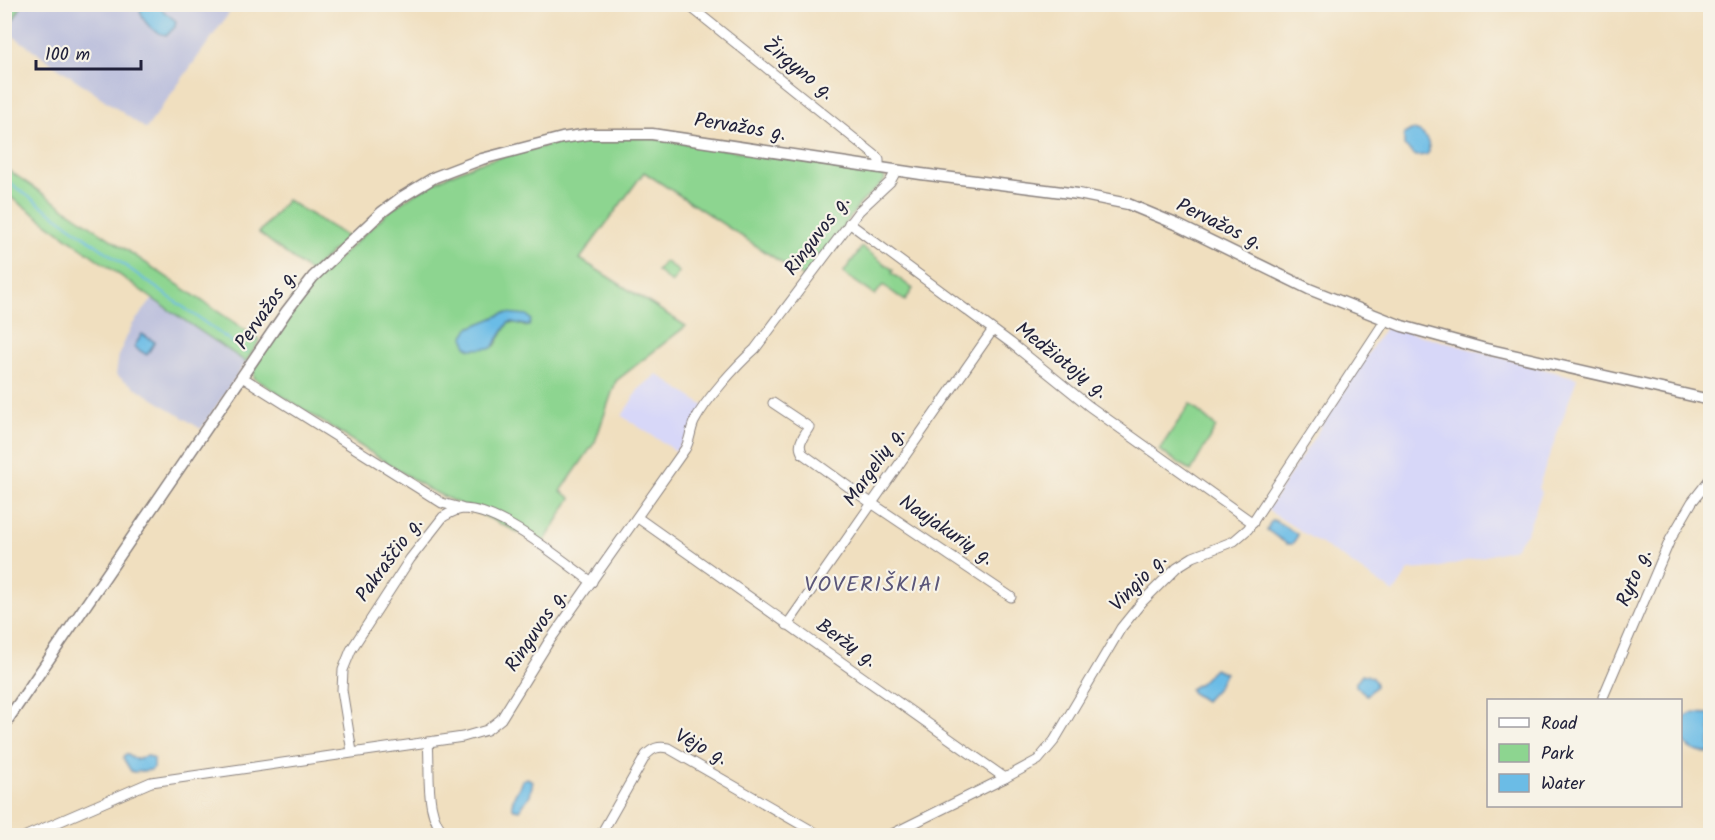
<svg xmlns="http://www.w3.org/2000/svg" width="1715" height="840" font-family="Kalam,sans-serif">
  <rect width="100%" height="100%" fill="#f7f3e8"/>
  <filter id="ink" filterUnits="userSpaceOnUse"><feTurbulence type="fractalNoise" baseFrequency=".0167" numOctaves="2"/><feDisplacementMap in="SourceGraphic" scale="12" xChannelSelector="R" yChannelSelector="G"/><feConvolveMatrix kernelMatrix="1 2 1 2 8 2 1 2 1" color-interpolation-filters="sRGB"/></filter>
  <filter id="wash" filterUnits="userSpaceOnUse"><feTurbulence type="fractalNoise" baseFrequency=".008" numOctaves="4" result="noise"/><feDisplacementMap in="SourceGraphic" scale="24" xChannelSelector="R" yChannelSelector="G"/><feGaussianBlur stdDeviation="1.35" result="paint"/><feColorMatrix in="noise" values="0 0 0 0 0 0 0 0 0 0 0 0 0 0 0 0 0 1.4 0 .05"/><feComposite in="paint" operator="in"/></filter>
  <g filter="url(#wash)">
    <rect width="100%" height="100%" fill="#f0dfbf"/>
    <g fill="#d7d7f8">
      <polygon points="1386,326 1577,378 1538,488 1542,492 1527,532 1514,549 1437,568 1409,570 1394,593 1342,557 1267,510"/>
      <polygon points="657,374 707,408 676,451 622,416 638,390"/>
    </g>
    <g fill="#bfc2dd">
      <polygon points="22,5 235,5 146,129 6,31"/>
      <polygon points="153,299 246,362 201,429 116,375 119,354 132,325"/>
    </g>
    <g fill="#8dd590" stroke="#587c66" stroke-width="1.5" fill-rule="evenodd">
      <polygon points="5,4 22,5 5,34 4,5"/>
      <path d="M 644,137 L 883,173 L 885,180 L 860,204 L 805,278 L 644,172 L 580,259 L 686,326 L 616,381 L 595,442 L 561,491 L 571,498 L 543,544 L 428,489 L 254,378 L 253,366 L 316,279 L 388,212 L 415,193 L 447,176 L 478,163 L 572,139 ZM 505,313 L 527,327 L 517,323 L 508,323 L 495,346 L 469,328 Z"/>
      <polygon points="5,168 260,340 246,362 153,299 5,193"/>
      <polygon points="287,200 348,237 310,272 259,233"/>
      <polygon points="862,247 893,270 892,273 913,289 905,301 883,285 875,295 843,273"/>
      <polygon points="665,261 679,272 672,283 657,271"/>
      <polygon points="1190,404 1216,427 1191,471 1159,450"/>
    </g>
    <g fill="#6bbce6" stroke="#466f90" stroke-width="1.5">
      <path d="M 143,4 L 162,5 L 162,10 L 176,21 L 175,27 L 167,35 C 154,34 141,21 140,8 Z"/>
      <path d="M 1411,130 C 1423,130 1430,140 1429,152 L 1426,155 L 1416,156 L 1404,146 L 1404,134 Z"/>
      <polygon points="505,313 527,315 531,320 529,326 512,322 508,323 492,348 471,349 466,346 464,336 469,328"/>
      <polygon points="142,334 155,342 147,355 134,347"/>
      <polygon points="1274,520 1297,534 1297,537 1292,544 1287,544 1267,530 1270,523"/>
      <polygon points="1214,669 1225,673 1216,689 1205,701 1191,692 1190,689 1200,683"/>
      <path d="M 1362,674 C 1369,675 1376,679 1376,686 L 1367,695 L 1356,686 L 1356,682 Z"/>
      <path d="M 1692,713 L 1710,714 L 1710,753 C 1687,754 1673,737 1686,716 Z"/>
      <path d="M 126,754 L 136,759 C 144,758 147,753 154,759 L 154,767 L 151,770 L 134,772 L 131,771 L 123,758 Z"/>
      <path d="M 527,778 L 533,781 L 530,795 L 520,810 L 514,809 L 512,806 C 512,795 520,789 522,780 Z"/>
    </g>
    <g fill="none" stroke-linecap="round" stroke-linejoin="round">
      <g stroke="#6bbce6" stroke-width="2">
        <polyline points="4,25 16,4"/>
        <polyline points="4,179 246,352"/>
      </g>
    </g>
  </g>
  <g filter="url(#ink)">
    <g fill="none" stroke-linecap="round" stroke-linejoin="round">
      <defs>
        <g id="minor">
          <polyline points="687,4 876,156 879,160 879,168"/>
          <polyline points="849,223 1011,343 1089,406 1253,523"/>
          <polyline points="242,377 442,503 461,508"/>
          <path d="M 773,403 L 809,427 C 804,436 796,444 803,454 L 864,498 L 1011,597"/>
          <polyline points="638,518 1005,778"/>
          <polyline points="787,625 992,331"/>
          <polyline points="1603,697 1670,540 1692,502 1710,479"/>
          <path d="M 428,742 C 431,772 423,816 447,836"/>
          <path d="M 352,752 L 342,690 L 343,670 L 351,650 L 410,559 L 443,517 C 450,513 456,509 464,509 C 503,510 561,560 592,582"/>
          <path d="M 26,836 L 151,782 L 463,737 L 487,730 L 501,719 L 548,643 L 685,449 C 690,441 690,431 694,422 C 706,399 736,366 755,349 L 859,211 L 890,182 L 896,171"/>
          <path d="M 600,836 L 646,755 C 653,748 658,746 668,748 L 821,836"/>
          <polyline points="888,836 1005,778 1038,760 1054,741 1121,628 1142,602 1177,567 1193,557 1234,541 1248,529 1385,321"/>
        </g>
        <polyline id="major" points="4,725 286,312 313,277 382,212 402,197 435,177 482,159 562,138 590,134 652,134 921,174 1078,194 1128,204 1176,224 1309,289 1402,326 1482,348 1710,400"/>
      </defs>
      <use href="#minor" stroke="#89807d" stroke-width="11"/>
      <use href="#major" stroke="#89807d" stroke-width="13"/>
      <use href="#minor" stroke="#fff" stroke-width="9"/>
      <use href="#major" stroke="#fff" stroke-width="10"/>
    </g>
  </g>
  <g text-anchor="middle" dominant-baseline="central" stroke-width="4.5" stroke-linejoin="round" paint-order="stroke">
    <g font-size="20" fill="#22223b" stroke="#f7f3e8">
      <text transform="translate(798 70) rotate(39)">Žirgyno g.</text>
      <text transform="translate(740 128) rotate(9)">Pervažos g.</text>
      <text transform="translate(1219 225) rotate(26)">Pervažos g.</text>
      <text transform="translate(818 236) rotate(-53)">Ringuvos g.</text>
      <text transform="translate(267 310) rotate(-55)">Pervažos g.</text>
      <text transform="translate(1061 361) rotate(38)">Medžiotojų g.</text>
      <text transform="translate(875 467) rotate(-55)">Margelių g.</text>
      <text transform="translate(946 531) rotate(34)">Naujakurių g.</text>
      <text transform="translate(390 560) rotate(-54)">Pakraščio g.</text>
      <text transform="translate(1635 578) rotate(-67)">Ryto g.</text>
      <text transform="translate(1139 583) rotate(-46)">Vingio g.</text>
      <text transform="translate(537 631) rotate(-56)">Ringuvos g.</text>
      <text transform="translate(846 644) rotate(35)">Beržų g.</text>
      <text transform="translate(701 748) rotate(27)">Vėjo g.</text>
    </g>
    <g font-size="22" letter-spacing="1.5" fill="#5b5679" stroke="#f7f3e8">
      <text x="873" y="585">VOVERIŠKIAI</text>
    </g>
  </g>
  <rect width="1715" height="840" fill="none" stroke="#f7f3e8" stroke-width="24"/>
  <rect x="1487" y="699" width="195" height="108" fill="#f7f3e8" stroke="#a29fa3" stroke-width="1.5"/>
  <rect x="1499" y="718" width="30" height="9" fill="#ffffff" stroke="#a29fa3" stroke-width="1.5"/>
  <text x="1541" y="729" font-size="18" fill="#22223b">Road</text>
  <rect x="1499" y="744" width="30" height="18" fill="#8dd590" stroke="#a29fa3" stroke-width="1.5"/>
  <text x="1541" y="759" font-size="18" fill="#22223b">Park</text>
  <rect x="1499" y="774" width="30" height="18" fill="#6bbce6" stroke="#a29fa3" stroke-width="1.5"/>
  <text x="1541" y="789" font-size="18" fill="#22223b">Water</text>
  <path d="M36 60v9h105v-9" fill="none" stroke="#22223b" stroke-width="3"/>
  <text x="45" y="60" font-size="18" fill="#22223b" stroke="#f7f3e8" stroke-width="4.5" paint-order="stroke">100 m</text>
</svg>
